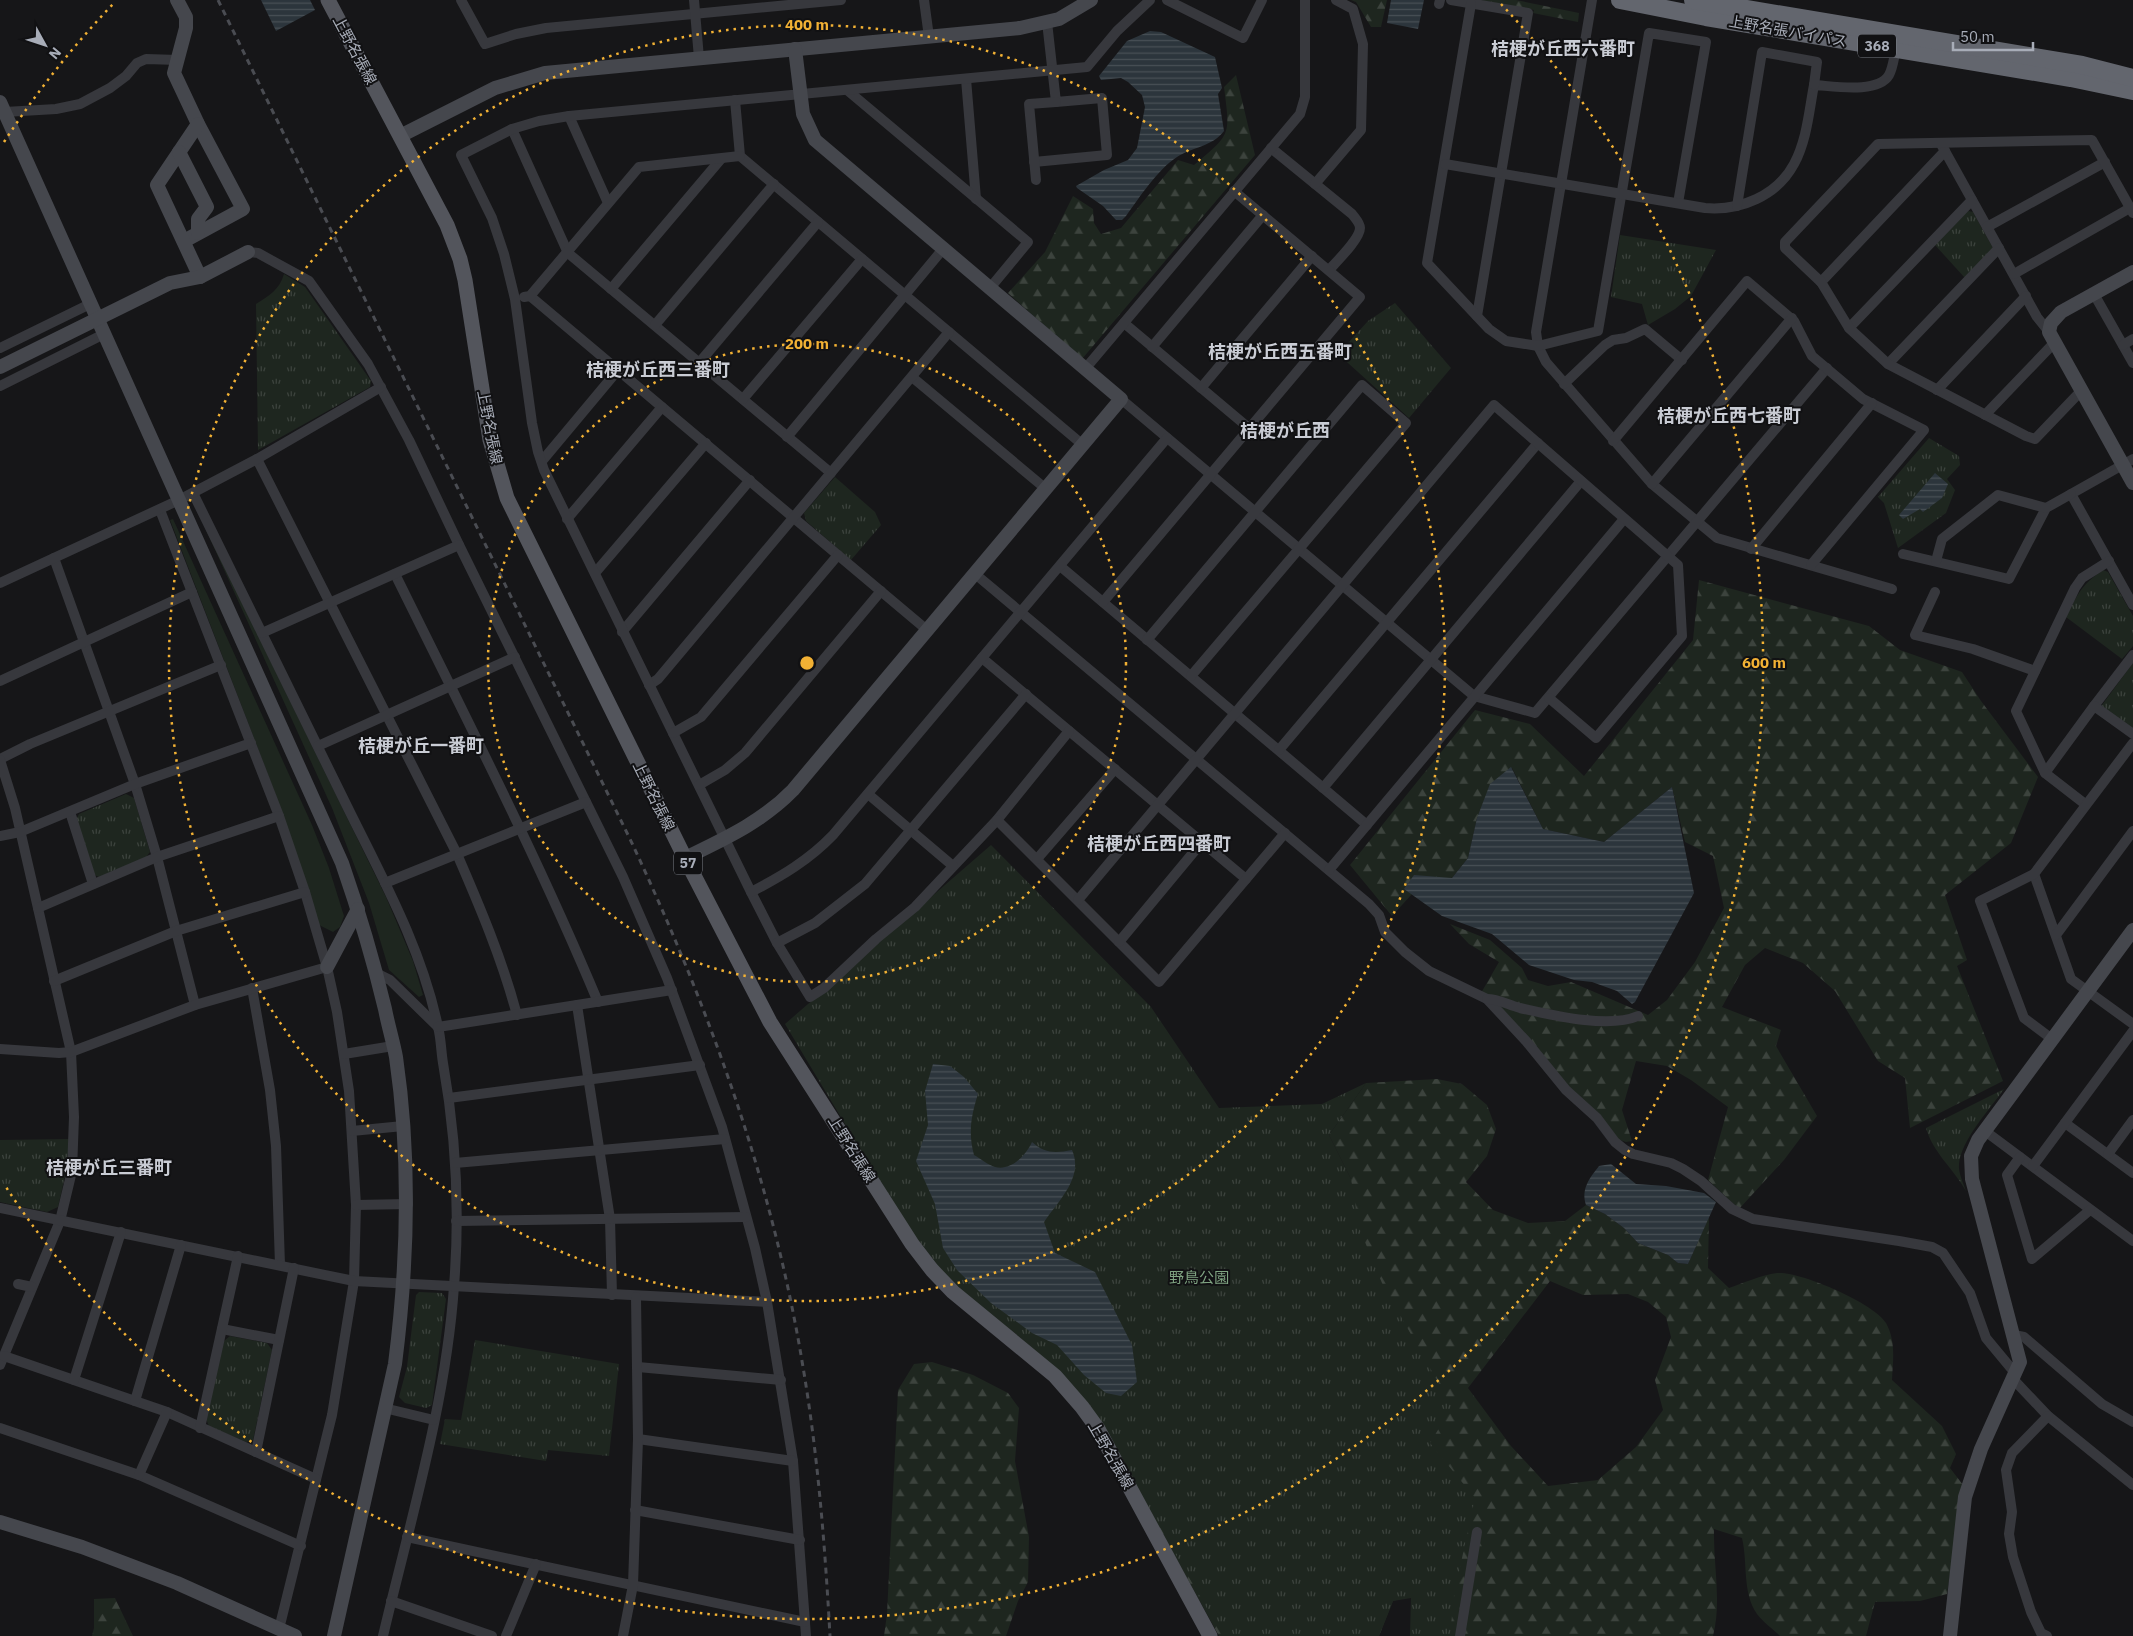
<svg xmlns="http://www.w3.org/2000/svg" width="2133" height="1636" font-family="'IBM Plex Sans','Noto Sans JP',sans-serif">
  <defs>
    <pattern id="forest-firs" width="22" height="20" patternUnits="userSpaceOnUse" patternTransform="scale(1.25)"><rect width="22" height="20" fill="#1e261f"/><path d="M5 1l3.5 6h-7zM16 11l3.5 6h-7z" fill="#3c433d"/></pattern>
    <pattern id="park-tufts" width="24" height="20" patternUnits="userSpaceOnUse" patternTransform="scale(1.25)"><rect width="24" height="20" fill="#1e261f"/><path d="M3 7l-1-3M5 7V3M7 7l1-3M15 17l-1-3M17 17v-4M19 17l1-3" fill="none" stroke="#3c433d"/></pattern>
    <pattern id="water-rules" width="6" height="5" patternUnits="userSpaceOnUse" patternTransform="scale(1.25)"><rect width="6" height="5" fill="#2c353c"/><path d="M0 2.5h6" fill="none" stroke="#485056"/></pattern>
  </defs>
  <rect width="100%" height="100%" fill="#161618"/>
  <g fill="#1e261f">
    <polygon points="173,519 312,825 329,868 344,916 340,927 333,932 319,925 275,793 170,520"/>
    <polygon points="201,519 386,897 413,961 423,995 419,997 389,970 369,903 332,808"/>
  </g>
  <g fill="url(#forest-firs)" fill-rule="evenodd">
    <polygon points="1351,0 1387,0 1381,27 1371,27 1356,2"/>
    <polygon points="1479,0 1516,0 1579,13 1578,22 1533,13 1534,10"/>
    <path d="M 1236,75 L 1255,155 L 1082,359 L 1008,293 L 1045,252 L 1073,196 L 1093,209 L 1094,223 L 1101,234 L 1121,228 L 1178,160 L 1194,165 C 1232,133 1230,135 1224,87 Z"/>
    <polygon points="1699,580 1869,626 1900,650 1962,672 1981,701 2038,777 2011,843 1945,895 1967,960 1957,966 2003,1081 1910,1128 1905,1078 1878,1061 1835,991 1803,963 1765,948 1745,965 1722,1007 1781,1030 1776,1046 1817,1116 1784,1160 1739,1209 1708,1180 1728,1107 1691,1080 1667,1066 1636,1061 1622,1110 1632,1141 1626,1142 1617,1139 1481,993 1499,962 1469,944 1450,924 1490,940 1522,968 1528,980 1548,986 1571,982 1648,1015 1667,1000 1695,962 1724,908 1713,856 1685,842 1672,787 1604,842 1543,829 1512,768 1477,818 1468,858 1452,878 1404,889 1412,894 1392,916 1350,865 1475,710 1530,724 1584,776 1693,640"/>
    <path d="M 1437,1079 L 1462,1084 L 1487,1105 L 1496,1129 L 1487,1156 L 1466,1182 L 1493,1210 L 1528,1223 L 1565,1221 L 1586,1205 L 1605,1214 L 1624,1228 L 1638,1243 L 1668,1255 L 1678,1263 L 1688,1264 L 1709,1217 L 1708,1268 L 1729,1288 C 1744,1283 1761,1275 1777,1273 C 1800,1271 1874,1303 1886,1323 C 1896,1341 1893,1360 1892,1380 L 1942,1426 L 1956,1454 L 1950,1468 L 1963,1485 L 1947,1594 L 1920,1601 L 1875,1602 L 1866,1636 L 1780,1636 C 1773,1629 1763,1622 1757,1614 C 1742,1592 1748,1563 1742,1538 L 1714,1529 C 1713,1565 1722,1601 1713,1636 L 1418,1636 L 1430,1590 L 1393,1601 L 1379,1636 L 1219,1636 L 1124,1464 L 1351,1179 L 1329,1135 L 1366,1083 ZM 1550,1281 L 1583,1295 L 1628,1294 L 1648,1302 L 1666,1317 L 1671,1337 L 1655,1380 L 1663,1410 L 1636,1447 L 1598,1480 L 1548,1486 L 1511,1446 L 1468,1388 Z"/>
    <polygon points="932,1362 973,1375 1008,1393 1019,1408 1015,1461 1029,1537 1028,1582 1018,1601 1006,1636 884,1636 887,1614 898,1390 914,1364"/>
    <polygon points="115,1598 133,1636 92,1636 94,1628 94,1599"/>
  </g>
  <g fill="url(#park-tufts)">
    <polygon points="1968,211 1973,212 1993,248 1965,278 1935,245"/>
    <polygon points="1620,235 1716,250 1691,296 1675,309 1648,325 1642,304 1611,297"/>
    <path d="M 284,274 L 305,287 L 371,381 L 370,387 L 258,450 L 256,304 C 269,296 280,289 284,274 Z"/>
    <polygon points="1395,303 1451,368 1409,418 1338,354 1368,321"/>
    <polygon points="1929,438 1959,456 1960,465 1947,479 1955,490 1946,513 1898,548 1884,503 1878,497"/>
    <polygon points="835,477 875,512 881,525 851,560 806,521 804,513"/>
    <path d="M 2103,570 L 2108,572 L 2133,616 L 2133,646 L 2122,659 L 2066,617 C 2078,594 2081,585 2103,570 Z"/>
    <polygon points="2133,663 2133,729 2103,708 2102,705"/>
    <polygon points="126,794 134,798 150,852 146,857 99,877 92,874 76,820 79,814"/>
    <polygon points="991,845 1151,1007 1219,1108 1322,1104 1366,1083 1329,1135 1351,1179 1360,1230 1382,1283 1452,1407 1430,1443 1475,1498 1454,1595 1450,1636 1410,1636 1411,1598 1393,1601 1379,1636 1223,1636 1095,1415 1059,1372 1016,1334 972,1301 949,1280 902,1219 785,1024"/>
    <path d="M 2004,1089 C 1990,1109 1961,1140 1959,1164 C 1958,1172 1963,1183 1966,1191 C 1954,1169 1933,1153 1926,1128 Z"/>
    <polygon points="70,1139 65,1176 58,1207 47,1212 0,1202 0,1140"/>
    <polygon points="419,1292 442,1293 446,1299 432,1405 426,1408 405,1403 399,1397 407,1367 416,1295"/>
    <polygon points="230,1336 267,1343 272,1350 253,1440 246,1442 209,1426 206,1419 224,1341"/>
    <polygon points="475,1340 619,1364 609,1456 548,1450 546,1461 440,1444 445,1419 461,1420"/>
  </g>
  <g fill="url(#water-rules)">
    <polygon points="261,0 310,0 315,10 276,31"/>
    <polygon points="1391,0 1424,0 1418,29 1387,23"/>
    <path d="M 1150,31 L 1161,32 L 1215,57 L 1222,88 L 1218,94 L 1224,131 C 1212,147 1192,147 1177,157 C 1158,169 1139,198 1126,216 L 1122,220 L 1116,220 L 1103,206 L 1077,188 L 1076,186 L 1104,170 L 1128,160 L 1137,148 L 1145,107 L 1142,95 L 1128,82 L 1121,78 L 1101,80 L 1099,76 L 1127,41 Z"/>
    <polygon points="1935,473 1948,484 1942,498 1923,512 1920,509 1903,519 1899,515"/>
    <polygon points="1511,767 1543,829 1604,842 1672,787 1694,893 1635,1002 1632,1004 1617,991 1592,982 1574,980 1529,965 1492,934 1442,916 1404,889 1414,875 1452,878 1468,858 1477,818 1490,784"/>
    <path d="M 933,1064 L 950,1066 L 964,1077 L 978,1094 C 971,1116 968,1133 974,1155 C 981,1159 988,1165 995,1167 C 1012,1171 1026,1155 1032,1142 C 1045,1154 1056,1153 1072,1150 C 1084,1177 1059,1200 1044,1222 L 1055,1253 L 1095,1272 L 1132,1345 L 1137,1382 L 1121,1396 L 1106,1393 L 1084,1375 L 1057,1345 L 1032,1333 L 991,1303 L 957,1270 L 943,1248 L 935,1204 L 916,1161 L 928,1125 L 925,1091 Z"/>
    <path d="M 1611,1164 L 1636,1184 L 1666,1186 L 1704,1193 L 1716,1202 L 1688,1264 L 1678,1263 L 1668,1255 L 1638,1243 L 1624,1228 L 1605,1214 L 1586,1205 C 1581,1189 1589,1179 1599,1166 Z"/>
  </g>
  <g fill="none" stroke-linecap="round" stroke-linejoin="round">
    <g stroke="#37383d" stroke-width="10">
      <polyline points="461,0 485,44 516,34 546,28 841,0"/>
      <polyline points="694,0 699,58"/>
      <polyline points="924,0 929,37"/>
      <polyline points="1167,0 1243,38 1262,0"/>
      <polyline points="1451,0 1528,13 1477,316"/>
      <polyline points="1592,0 1536,332 1538,346 1546,362 1652,484 1717,538 1892,589"/>
      <polyline points="1439,4 1440,0"/>
      <polyline points="1471,4 1427,263 1489,329 1506,341 1538,346 1598,331 1649,33 1706,42 1678,203"/>
      <polyline points="966,79 976,199"/>
      <polyline points="847,90 1028,242 990,288"/>
      <polyline points="735,100 740,156 1083,445"/>
      <polyline points="5,112 56,109 80,104 110,88 126,76 137,63 146,59 178,60"/>
      <polyline points="569,116 608,203"/>
      <polyline points="512,129 568,253 831,473"/>
      <polyline points="1941,144 2037,317 2049,332"/>
      <path d="M 1271,148 L 1352,214 C 1355,218 1360,223 1360,228 C 1360,239 1336,262 1329,270"/>
      <polyline points="1034,162 1107,155 1102,98 1056,102 1047,22"/>
      <path d="M 1445,164 L 1705,208 C 1740,211 1777,196 1794,164 C 1807,140 1809,111 1814,85 C 1833,86 1878,94 1889,75 C 1893,68 1894,57 1896,49"/>
      <polyline points="1036,180 1029,104 1056,102"/>
      <polyline points="1315,184 1361,130 1363,44 1353,9 1336,0"/>
      <polyline points="1737,206 1762,52 1817,62 1814,85"/>
      <polyline points="1987,227 2105,162"/>
      <polyline points="248,252 258,253 309,281 368,364 409,440 459,545 586,802 623,877 667,978 722,1127 755,1248 767,1302 793,1461 806,1636"/>
      <polyline points="2014,274 2130,208"/>
      <polyline points="1821,282 1945,151"/>
      <polyline points="611,289 721,159"/>
      <polyline points="2094,294 2133,363"/>
      <polyline points="530,296 927,630"/>
      <polyline points="524,297 530,296 639,167 740,156"/>
      <polyline points="1124,323 1250,429"/>
      <polyline points="655,325 774,184"/>
      <polyline points="1849,328 1972,200"/>
      <polyline points="2123,345 2133,339"/>
      <polyline points="1152,347 1263,215"/>
      <polyline points="0,348 90,304"/>
      <polyline points="699,363 818,222"/>
      <polyline points="1888,364 1999,248"/>
      <polyline points="1085,369 1300,114 1305,97 1305,0"/>
      <polyline points="912,377 1046,489"/>
      <polyline points="1564,384 1605,345 1613,340 1626,338 1645,329 1682,360"/>
      <polyline points="0,386 104,334"/>
      <polyline points="1201,388 1312,256"/>
      <polyline points="1937,390 2026,296"/>
      <polyline points="2081,391 2035,439 2026,436 1888,364 1849,328 1821,282 1785,248 1785,242 1878,144 2092,140 2133,213"/>
      <polyline points="743,399 862,259"/>
      <polyline points="1121,399 1474,696 1535,713 1827,368"/>
      <polyline points="1985,415 2054,343"/>
      <polyline points="787,437 943,249"/>
      <polyline points="1613,441 1747,281 1794,321 1812,356 1863,399 1924,430 1811,565"/>
      <path d="M 257,459 L 457,854 C 480,907 502,959 517,1015"/>
      <polyline points="2133,459 2071,494 2133,605"/>
      <polyline points="542,461 618,370"/>
      <polyline points="1652,484 1792,318"/>
      <path d="M 193,493 C 243,595 293,696 343,798 C 379,872 421,945 438,1027 C 441,1038 441,1051 443,1063 C 456,1136 460,1211 454,1286 C 446,1404 410,1521 383,1636"/>
      <polyline points="160,510 279,816 305,892 327,967 337,1012 349,1091 356,1205 354,1281 332,1415 279,1629"/>
      <polyline points="567,519 662,407"/>
      <polyline points="1751,549 1872,403"/>
      <polyline points="1903,554 2009,579 2046,508 2071,494"/>
      <polyline points="54,558 135,784 157,857 195,1005"/>
      <polyline points="1936,561 1942,539 1998,495 2046,508"/>
      <polyline points="1060,566 1367,825"/>
      <polyline points="595,573 706,443"/>
      <polyline points="974,573 1369,904 1379,915 1385,932 1405,952 1429,971 1487,999 1526,1041 1566,1090 1597,1118 1615,1142 1625,1150 1633,1154 1671,1163 1683,1169 1701,1181 1732,1209 1753,1219 1899,1241 1932,1247 1943,1253 1970,1293 1986,1338 2015,1373"/>
      <path d="M 395,574 C 465,716 537,856 598,1002"/>
      <polyline points="0,583 179,500 257,459 381,387"/>
      <polyline points="1935,592 1915,635 1973,649 2035,671"/>
      <polyline points="1103,602 1360,297 1234,191"/>
      <polyline points="622,632 750,480"/>
      <polyline points="262,633 459,545"/>
      <polyline points="1147,640 1362,385 1406,423 1191,676"/>
      <polyline points="982,658 1246,879"/>
      <polyline points="0,681 192,592"/>
      <polyline points="649,685 658,679 949,332"/>
      <polyline points="2094,706 2133,655"/>
      <polyline points="1069,731 997,820 915,907 876,939 824,988 810,997 777,943 751,892 544,470 538,452 532,423 515,299 504,254 492,218 461,155 512,129 539,121 569,116 1087,67 1117,31 1150,0"/>
      <polyline points="673,733 701,717 838,555"/>
      <polyline points="318,746 515,657"/>
      <polyline points="1279,750 1538,443"/>
      <polyline points="0,759 30,744 221,665"/>
      <polyline points="0,760 15,808 71,1052 74,1117 72,1171 60,1221 0,1365"/>
      <polyline points="2045,773 2094,706 2133,734"/>
      <polyline points="699,785 725,770 745,753 881,591"/>
      <polyline points="1323,788 1581,481"/>
      <polyline points="868,794 953,866"/>
      <polyline points="2085,804 2045,773 2016,711 2075,588 2082,578 2109,561"/>
      <polyline points="70,812 93,884"/>
      <polyline points="997,820 1159,982 1285,833"/>
      <polyline points="0,836 20,832 135,784 251,743"/>
      <polyline points="1037,859 1115,769"/>
      <polyline points="1329,870 1624,519"/>
      <polyline points="2034,874 2071,979 2133,1024"/>
      <polyline points="385,883 586,802"/>
      <path d="M 751,892 C 782,876 809,860 833,835 L 1167,438"/>
      <polyline points="1078,900 1494,405 1678,565 1682,636 1596,738 1549,698"/>
      <polyline points="38,908 157,857 279,816"/>
      <polyline points="2056,935 2133,831"/>
      <polyline points="1119,942 1202,842"/>
      <polyline points="777,943 815,923 865,884 1026,694"/>
      <polyline points="376,973 390,980 438,1027"/>
      <polyline points="54,981 176,931 305,892"/>
      <polyline points="252,988 270,1090 276,1146 280,1265"/>
      <path d="M 1487,999 C 1499,999 1508,1005 1520,1008 C 1552,1015 1608,1029 1638,1016"/>
      <polyline points="577,1005 610,1219 612,1295"/>
      <polyline points="438,1027 672,990"/>
      <polyline points="2052,1039 2024,1018 1980,901 2034,874 2133,743"/>
      <polyline points="0,1049 59,1053 71,1052 195,1005 327,967"/>
      <polyline points="344,1054 393,1046"/>
      <polyline points="449,1098 700,1065"/>
      <polyline points="2065,1123 2133,1173"/>
      <polyline points="352,1131 403,1126"/>
      <polyline points="1985,1131 2133,1241"/>
      <polyline points="2108,1154 2133,1120"/>
      <polyline points="2020,1157 2007,1175 2032,1259 2090,1210"/>
      <polyline points="455,1163 725,1139"/>
      <polyline points="2033,1166 2133,1031"/>
      <polyline points="356,1205 408,1204"/>
      <polyline points="0,1208 354,1281 767,1302"/>
      <polyline points="456,1221 746,1217"/>
      <polyline points="18,1284 32,1287"/>
      <polyline points="222,1329 279,1340"/>
      <polyline points="2014,1335 2024,1337 2102,1404 2133,1422"/>
      <polyline points="4,1356 167,1412 316,1479"/>
      <polyline points="638,1367 781,1380"/>
      <polyline points="2013,1379 2048,1416 2133,1485"/>
      <polyline points="74,1380 121,1232"/>
      <polyline points="135,1401 181,1245"/>
      <polyline points="384,1408 434,1420"/>
      <polyline points="0,1428 139,1475 301,1546"/>
      <polyline points="200,1428 238,1256"/>
      <polyline points="638,1439 793,1461"/>
      <polyline points="256,1452 294,1268"/>
      <polyline points="139,1475 167,1412"/>
      <polyline points="635,1510 800,1540"/>
      <polyline points="407,1537 805,1622"/>
      <polyline points="391,1601 492,1636"/>
      <polyline points="506,1636 536,1564"/>
      <polyline points="623,1636 633,1585 638,1439 636,1297"/>
      <polyline points="1460,1636 1477,1532"/>
      <polyline points="2047,1636 2041,1633 2031,1612 2013,1557 2009,1534 2012,1512 2006,1470 2012,1453 2048,1416"/>
    </g>
    <g stroke="#45474d" stroke-width="14">
      <polyline points="177,0 186,17 186,28 174,73 198,124 243,209 184,241"/>
      <path d="M 0,102 L 342,863 C 359,912 373,959 385,1009 C 388,1025 393,1041 396,1057 C 411,1160 408,1262 395,1364 L 334,1636"/>
      <polyline points="198,124 157,185 200,277"/>
      <polyline points="400,136 495,88 545,73 1020,28 1059,19 1091,0"/>
      <polyline points="179,152 207,207 198,219 198,233"/>
      <polyline points="2133,272 2061,312 2051,323 2049,332 2133,483"/>
      <polyline points="0,367 170,283 200,277 248,252"/>
      <path d="M 685,858 C 724,839 762,822 793,790 L 1121,399 L 815,140 L 803,114 L 795,49"/>
      <polyline points="327,967 358,909"/>
      <polyline points="0,1522 82,1547 177,1583 295,1636"/>
      <polyline points="1950,1636 1965,1497 1981,1449 2020,1362 1972,1179 1971,1156 1978,1140 2133,930"/>
    </g>
    <polyline stroke="#53555c" stroke-width="15" points="328,0 447,225 460,259 465,280 490,440 507,498 685,858 770,1022 912,1244 932,1270 953,1292 1055,1376 1082,1407 1098,1429 1210,1636"/>
    <g stroke="#63666e" stroke-width="18">
      <polyline points="1620,0 1706,17 2071,78 2133,91"/>
      <polyline points="1693,0 2082,65 2133,78"/>
    </g>
    <path stroke="#4a4c52" stroke-width="3" stroke-dasharray="6 5" stroke-linecap="butt" d="M 218,0 L 630,839 C 709,1007 773,1183 803,1367 C 818,1456 825,1546 830,1636"/>
  </g>
  <g fill="none" stroke="#f2b134" stroke-width="2.5" stroke-dasharray="2.5 5">
    <circle cx="807" cy="663" r="319"/>
    <circle cx="807" cy="663" r="638"/>
    <path d="M4 142A957 957 0 0 1 113 4M1501 4A957 957 0 1 1 4 1184"/>
  </g>
  <g text-anchor="middle" dominant-baseline="central" stroke-width="4" stroke-linejoin="round" paint-order="stroke">
    <g fill="#111113" stroke="#7b7e86" stroke-width="1">
      <rect x="1858" y="34.5" width="38" height="23" rx="4"/>
      <rect x="674" y="851.5" width="28" height="23" rx="4"/>
    </g>
    <g font-size="14" font-weight="bold" fill="#a8adb8">
      <text x="1877" y="46">368</text>
      <text x="688" y="863">57</text>
    </g>
    <g font-size="15" fill="#a8adb8" stroke="#111113">
      <text transform="translate(1788 31) rotate(10)">上野名張バイパス</text>
      <text transform="translate(355 50) rotate(62)">上野名張線</text>
      <text transform="translate(490 427) rotate(79)">上野名張線</text>
      <text transform="translate(654 796) rotate(64)">上野名張線</text>
      <text transform="translate(852 1149) rotate(58)">上野名張線</text>
      <text transform="translate(1111 1455) rotate(60)">上野名張線</text>
    </g>
    <g font-size="15" fill="#7fa381" stroke="#111113">
      <text x="1199" y="1277">野鳥公園</text>
    </g>
    <g font-size="18" font-weight="bold" fill="#c9ccd4" stroke="#111113">
      <text x="1563" y="48">桔梗が丘西六番町</text>
      <text x="1280" y="351">桔梗が丘西五番町</text>
      <text x="658" y="369">桔梗が丘西三番町</text>
      <text x="1729" y="415">桔梗が丘西七番町</text>
      <text x="1285" y="430">桔梗が丘西</text>
      <text x="421" y="745">桔梗が丘一番町</text>
      <text x="1159" y="843">桔梗が丘西四番町</text>
      <text x="109" y="1167">桔梗が丘三番町</text>
    </g>
  </g>
  <circle cx="807" cy="663" r="8" fill="#f2b134" stroke="#111113" stroke-width="2.5"/>
  <g font-size="15" text-anchor="middle" font-weight="bold" fill="#f2b134" stroke="#111113" stroke-width="4" stroke-linejoin="round" paint-order="stroke">
    <text x="807" y="30">400 m</text>
    <text x="807" y="349">200 m</text>
    <text x="1764" y="668">600 m</text>
  </g>
  <g transform="translate(45 45) rotate(130)" stroke="#111113" stroke-width="4" paint-order="stroke">
  <path d="M0-4L9 19L0 12L-9 19Z" fill="#a8adb8"/>
  <text y="-8" font-size="14" font-weight="bold" text-anchor="middle" fill="#a8adb8">N</text>
  </g>
  <path d="M1953 42v8h80v-8" fill="none" stroke="#a8adb8" stroke-width="2.5"/>
  <text x="1960" y="42" font-size="15" fill="#a8adb8" stroke="#111113" stroke-width="4" paint-order="stroke">50 m</text>
</svg>
